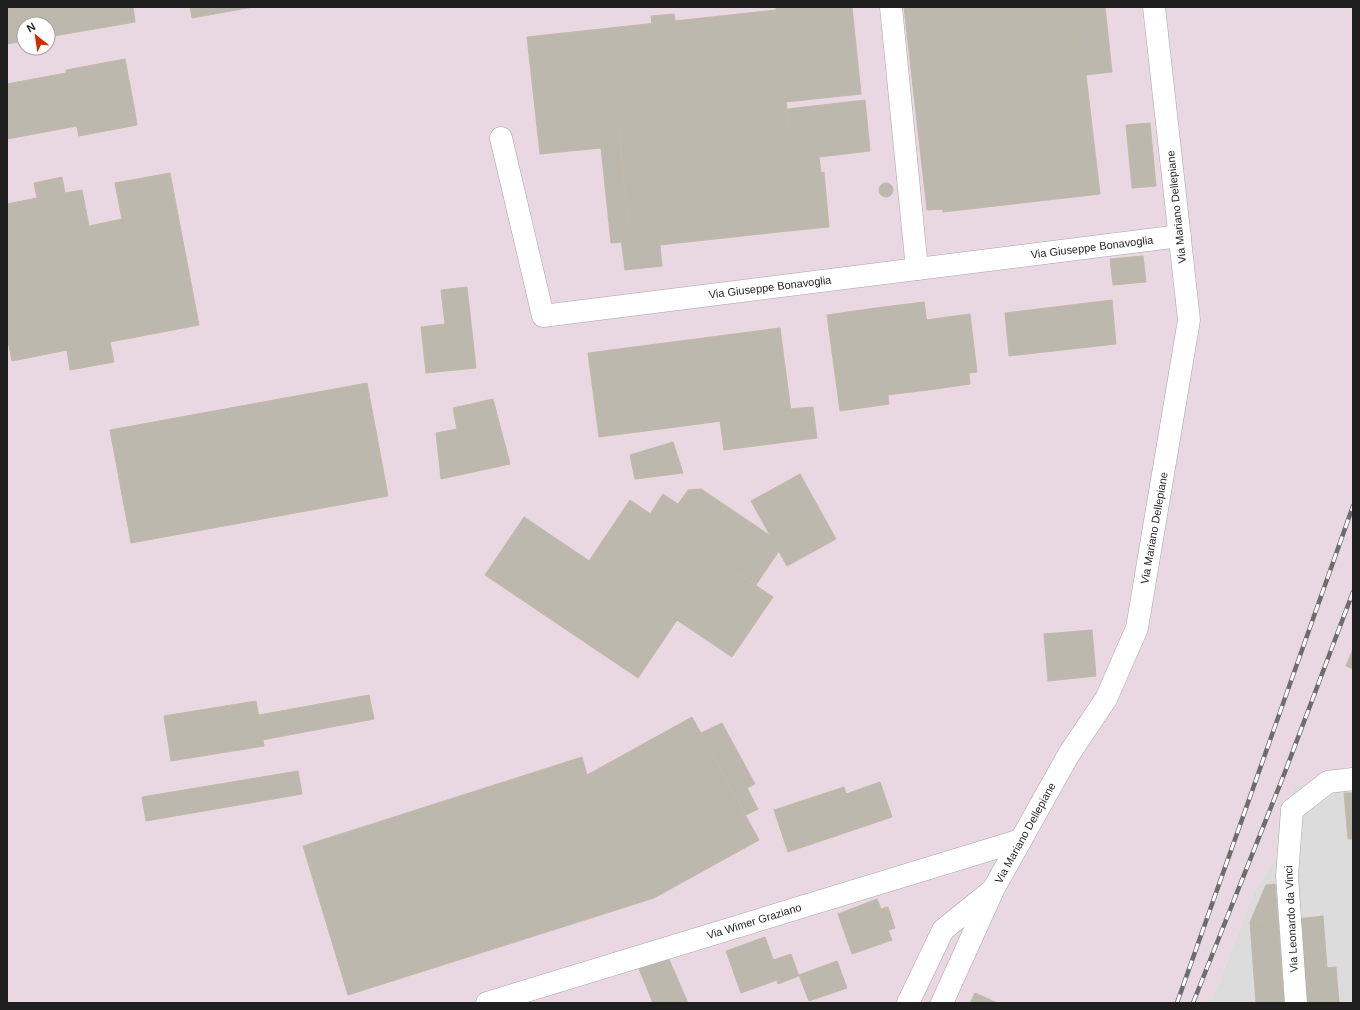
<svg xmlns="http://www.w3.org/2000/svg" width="1360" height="1010" font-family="Helvetica,sans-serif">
  <rect width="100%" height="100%" fill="#f0efe5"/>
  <polygon fill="#dddcdc" points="1353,772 1353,1003 1211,1003 1253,893 1278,853 1276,832 1295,786"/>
  <path fill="#e9d7e2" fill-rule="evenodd" d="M 7,7 L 1353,7 L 1353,772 L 1295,786 L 1276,832 L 1278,853 L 1253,893 L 1211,1003 L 7,1003 ZM 24,24 L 48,24 L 48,48 L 24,48 Z"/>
  <g fill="#bdb8ae" stroke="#c2b9a7">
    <polygon points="7,7 133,7 135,22 48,37 48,24 24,24 24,41 7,44"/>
    <polygon points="190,7 253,7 192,18"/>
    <polygon points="783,7 852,7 861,94 786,102 776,10 776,8"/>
    <polygon points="904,7 920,7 943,209 927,210"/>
    <polygon points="920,7 1070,7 1077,76 1086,75 1100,194 943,212"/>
    <polygon points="1070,7 1105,7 1112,72 1077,76"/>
    <polygon points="776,10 787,111 619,129 620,146 540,154 527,37"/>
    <polygon points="674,14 675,21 652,24 651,16"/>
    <polygon points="125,59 135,112 76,123 77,126 7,139 7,84 66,73 66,70"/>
    <polygon points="865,100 870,151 819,157 821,173 824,172 829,227 788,231 782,173 793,172 787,109"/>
    <polygon points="787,111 793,172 782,173 788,231 660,245 659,235 630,238 619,129"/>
    <polygon points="135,112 137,125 79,136 76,123"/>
    <polygon points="1150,123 1156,186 1132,188 1126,125"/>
    <polygon points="620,146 630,238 621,239 621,242 611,243 601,148"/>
    <polygon points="170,173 199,325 110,342 114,362 70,370 67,350 12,361 8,341 7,341 7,204 37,198 34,183 62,177 65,193 82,190 89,226 122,219 115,183"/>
    <circle cx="886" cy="190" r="7"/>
    <polygon points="659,235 662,266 625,270 621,239"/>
    <polygon points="1143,256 1146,282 1113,285 1110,259"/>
    <polygon points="467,287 476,368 426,373 421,327 445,324 441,290"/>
    <polygon points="1112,300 1116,344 1009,356 1005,313"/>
    <polygon points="924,302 936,389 887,395 876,308"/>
    <polygon points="876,308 889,404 840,411 827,315"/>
    <polygon points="970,314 977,372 969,373 970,384 936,389 926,320"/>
    <polygon points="780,328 791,412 599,437 588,353"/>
    <polygon points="367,383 388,496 131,543 110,430"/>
    <polygon points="493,399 510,464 441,479 436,433 457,429 453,408"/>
    <polygon points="813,407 817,438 724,450 720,421 791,412 790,409"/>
    <polygon points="673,442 683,473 635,479 630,455"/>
    <polygon points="800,474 836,539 787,566 751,501"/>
    <polygon points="701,489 771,536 779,551 764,573 673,511 688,490"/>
    <polygon points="663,494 678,504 673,511 764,573 756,585 650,514"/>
    <polygon points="630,500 773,597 732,657 589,561"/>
    <polygon points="524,517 677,620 638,678 485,575"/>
    <polygon points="1092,630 1096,676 1048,681 1044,634"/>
    <polygon points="1353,649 1353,669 1346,666"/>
    <polygon points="369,695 374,719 262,740 259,715"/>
    <polygon points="256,701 264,746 171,761 164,716"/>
    <polygon points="692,717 759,840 654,898 587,775"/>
    <polygon points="722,723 755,784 747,788 758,809 746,815 701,733"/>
    <polygon points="582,757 587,775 654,898 348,995 303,846"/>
    <polygon points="298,771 302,794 146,821 142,797"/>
    <polygon points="880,782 892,817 788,852 774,810 844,787 846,794"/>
    <polygon points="1344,793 1353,793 1353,839 1348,839"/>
    <polygon points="1275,884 1278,919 1250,922 1266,885"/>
    <polygon points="877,899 881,909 888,907 895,928 888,930 892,940 852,954 838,914"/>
    <polygon points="1323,916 1327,968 1301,970 1297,919"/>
    <polygon points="1278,919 1284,1003 1256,1003 1250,922"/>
    <polygon points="765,937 780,979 741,993 726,951"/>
    <polygon points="791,954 799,976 778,984 777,980 780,979 773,960"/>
    <polygon points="668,957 688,1003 653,1003 639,969"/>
    <polygon points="837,961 847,988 809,1001 799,975"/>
    <polygon points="1336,967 1339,1003 1304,1003 1301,970"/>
    <polygon points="975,993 997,1003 970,1003"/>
  </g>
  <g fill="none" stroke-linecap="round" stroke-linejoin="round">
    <defs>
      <g id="street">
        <polyline points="891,7 917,269"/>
        <polyline points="501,138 543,316 1180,236"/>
        <polyline points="487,1003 1021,840"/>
        <polyline points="908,1003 943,930 990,892"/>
        <polyline points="942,1003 994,888 1069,754 1106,699 1137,628 1189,320 1154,7"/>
        <polyline points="1296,1003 1287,876 1292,810 1328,782 1353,779"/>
      </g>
    </defs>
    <use href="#street" stroke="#a6a6a6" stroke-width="23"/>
    <use href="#street" stroke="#fff" stroke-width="22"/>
    <defs>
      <g id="rail">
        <polyline points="1177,1003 1353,506"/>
        <polyline points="1193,1003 1285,772 1353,592"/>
      </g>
    </defs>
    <use href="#rail" stroke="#6d6d6d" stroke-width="4.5"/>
    <use href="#rail" stroke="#fff" stroke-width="3" stroke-dasharray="9" stroke-linecap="butt"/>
  </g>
  <g text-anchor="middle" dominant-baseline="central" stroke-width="3.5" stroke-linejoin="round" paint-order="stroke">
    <g font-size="11" fill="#1f1f1f" stroke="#fff">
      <text transform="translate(1176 207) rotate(-96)">Via Mariano Dellepiane</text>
      <text transform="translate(1092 247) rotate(-7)">Via Giuseppe Bonavoglia</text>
      <text transform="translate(770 287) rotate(-7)">Via Giuseppe Bonavoglia</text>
      <text transform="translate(1154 528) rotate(-80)">Via Mariano Dellepiane</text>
      <text transform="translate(1025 833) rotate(-61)">Via Mariano Dellepiane</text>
      <text transform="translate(1291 919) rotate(-93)">Via Leonardo da Vinci</text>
      <text transform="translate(754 921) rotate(-17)">Via Wimer Graziano</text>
    </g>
  </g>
  <rect width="1360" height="1010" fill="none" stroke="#1f1f1f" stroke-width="16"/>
  <g transform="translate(36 36) rotate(330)"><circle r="19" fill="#ffffff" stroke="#a5a5a5"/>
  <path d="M0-3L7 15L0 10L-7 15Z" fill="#ce2d00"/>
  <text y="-6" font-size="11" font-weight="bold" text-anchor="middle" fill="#1f1f1f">N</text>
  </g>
</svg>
